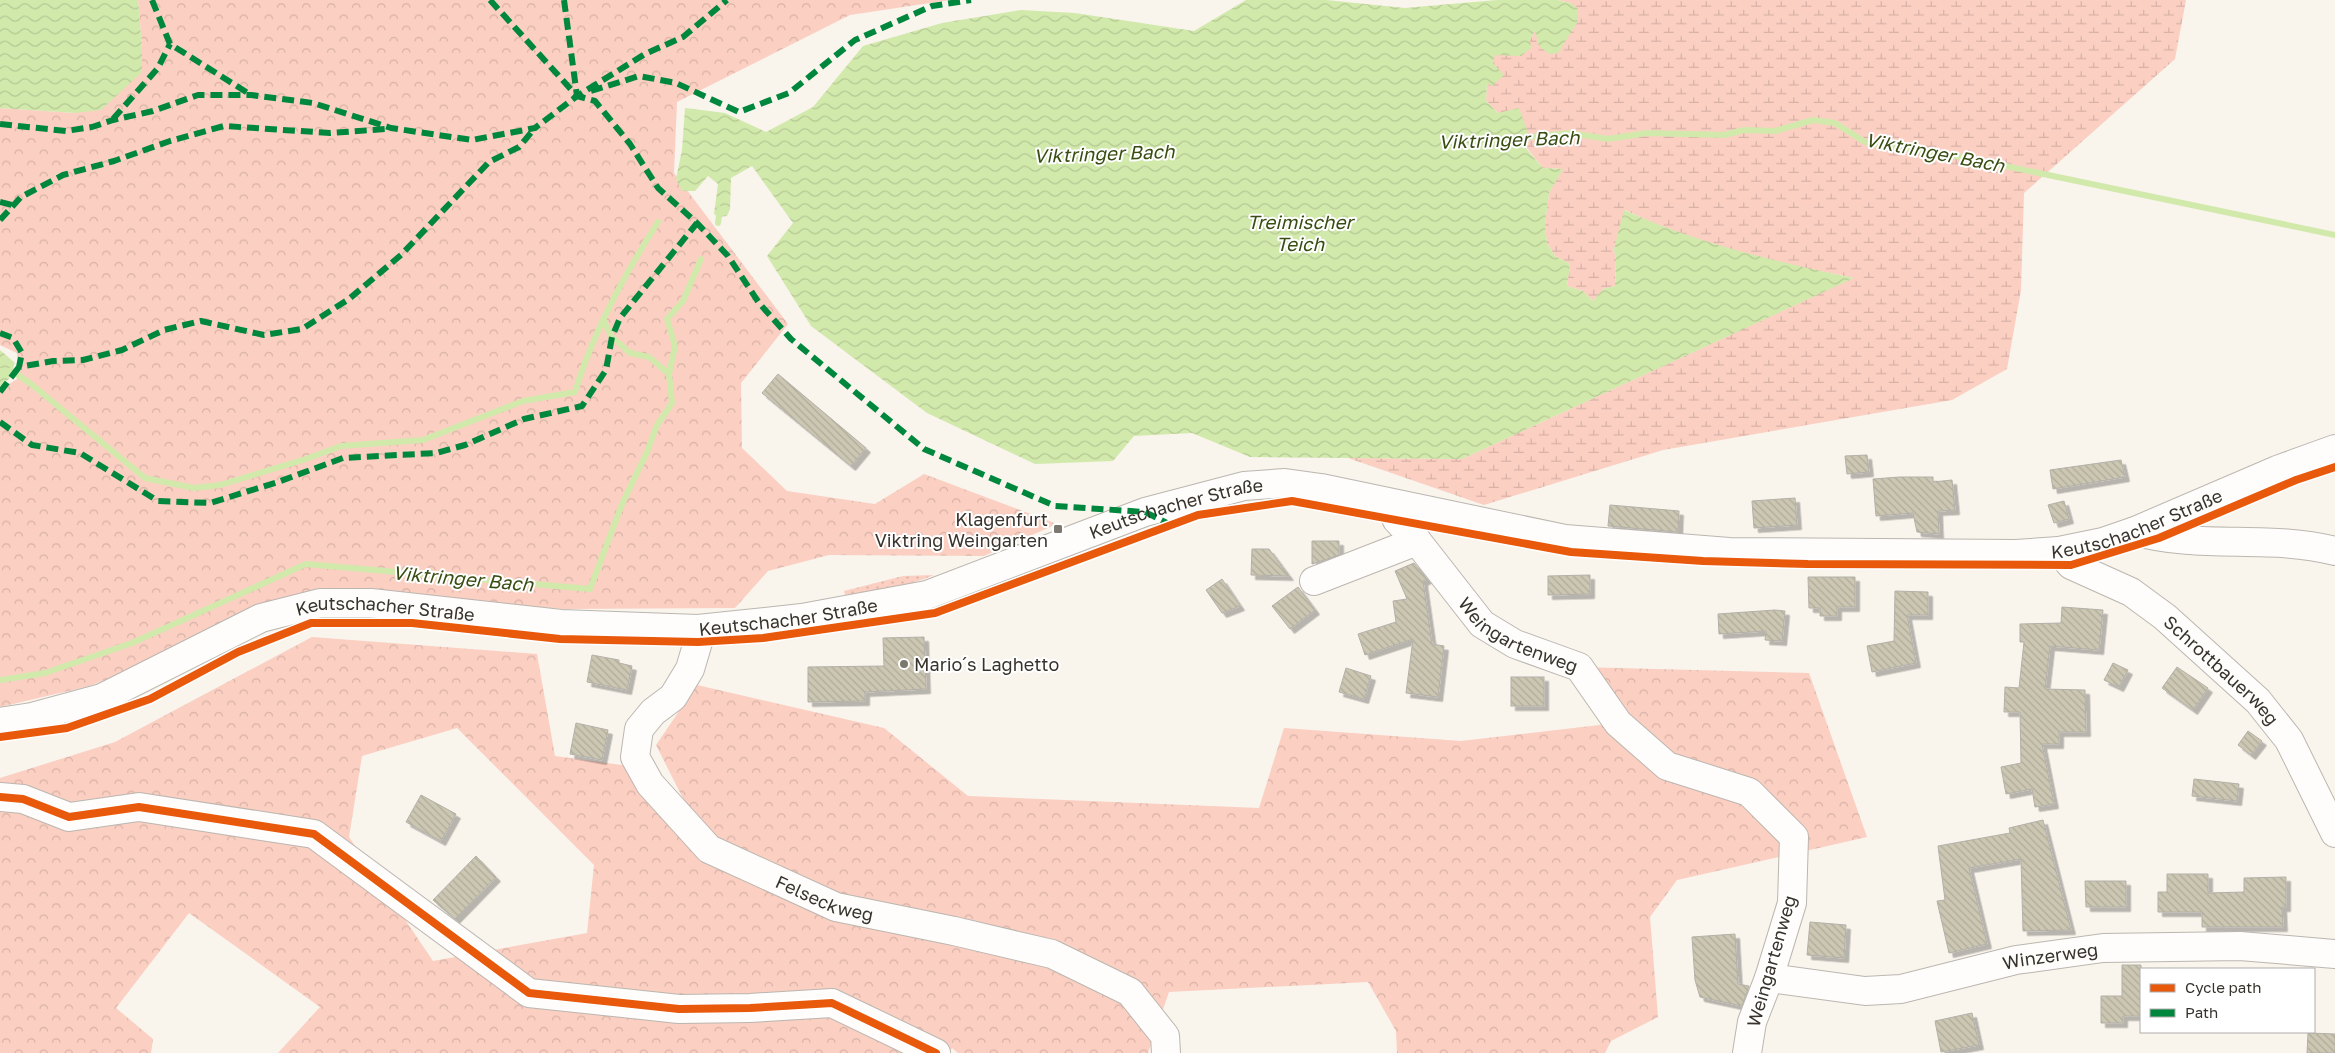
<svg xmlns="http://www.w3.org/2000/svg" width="2335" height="1053" font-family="'Golos Text',sans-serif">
  <defs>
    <pattern id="grass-dots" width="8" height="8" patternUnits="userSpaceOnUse" patternTransform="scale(1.25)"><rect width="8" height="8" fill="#fbcfc2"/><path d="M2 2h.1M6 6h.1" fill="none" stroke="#d8b2a7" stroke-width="1.8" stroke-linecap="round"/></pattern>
    <pattern id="forest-crowns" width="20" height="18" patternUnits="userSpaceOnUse" patternTransform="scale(1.25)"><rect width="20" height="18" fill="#fbcfc2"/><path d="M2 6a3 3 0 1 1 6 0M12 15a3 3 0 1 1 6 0" fill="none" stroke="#d8b2a7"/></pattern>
    <pattern id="wetland-marsh" width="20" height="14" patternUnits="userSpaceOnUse" patternTransform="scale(1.25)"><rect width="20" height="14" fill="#fbcfc2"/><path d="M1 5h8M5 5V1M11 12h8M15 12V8" fill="none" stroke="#d8b2a7"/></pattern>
    <pattern id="water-waves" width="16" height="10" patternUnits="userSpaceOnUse" patternTransform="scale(1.25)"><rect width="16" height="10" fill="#d2e9ac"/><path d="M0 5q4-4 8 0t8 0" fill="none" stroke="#b5c894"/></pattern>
    <pattern id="building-back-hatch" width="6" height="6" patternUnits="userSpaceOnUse" patternTransform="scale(1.25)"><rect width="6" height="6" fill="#cbc7b2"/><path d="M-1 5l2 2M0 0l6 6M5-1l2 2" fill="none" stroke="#afab99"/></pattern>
    <filter id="shadow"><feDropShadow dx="4.5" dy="4.5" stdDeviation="0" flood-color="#0004"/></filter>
  </defs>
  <rect width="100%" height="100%" fill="#f9f4ec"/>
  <path fill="url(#grass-dots)" d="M 934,575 C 906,587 875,592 845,595 L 844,591 L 903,576 Z"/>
  <g fill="url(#forest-crowns)" fill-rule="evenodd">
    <polygon points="138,0 950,0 850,15 677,102 674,173 788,324 741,383 742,448 787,491 875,504 924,474 1057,524 984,556 829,555 768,571 735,608 564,609 328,591 162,656 90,686 0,707 0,390 17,379 17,353 0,345 0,108 75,113 142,72 142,47"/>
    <path d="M 312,637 L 537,654 L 555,756 L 629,766 L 708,848 L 656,745 L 697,685 L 884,728 L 968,796 L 1259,808 L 1284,728 L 1461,741 L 1617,723 L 1579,667 L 1809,673 L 1867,837 L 1677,880 L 1650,917 L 1658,1017 L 1611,1041 L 1605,1053 L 1397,1053 L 1396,1031 L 1368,982 L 1169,992 L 1148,1053 L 958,1053 L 952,1048 L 949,1053 L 278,1053 L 320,1007 L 189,913 L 116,1008 L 153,1039 L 151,1053 L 0,1053 L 0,778 L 115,742 ZM 457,728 L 594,865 L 587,933 L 433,961 L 349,837 L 362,756 Z"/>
  </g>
  <polygon fill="url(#wetland-marsh)" points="1557,0 2186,0 2175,59 2024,193 2021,290 2007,369 1952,400 1663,450 1484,505 1348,458 1462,459 1853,278 1754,257 1668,230 1625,210 1614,249 1616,260 1615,286 1603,289 1593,301 1583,291 1567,286 1570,264 1555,256 1547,243 1545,224 1549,193 1562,169 1543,168 1498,113 1486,101 1487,82 1495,54 1530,40 1535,31 1571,3"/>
  <g fill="url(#water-waves)">
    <polygon points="0,0 138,0 142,47 142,72 101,110 75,113 0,108"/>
    <path d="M 1246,0 L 1326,0 L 1405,8 L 1497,0 L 1557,0 L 1571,3 L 1578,9 L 1577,23 L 1558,53 L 1549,54 L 1539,46 L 1535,31 L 1530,40 L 1531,48 L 1521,56 L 1495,55 L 1493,63 L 1504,75 L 1492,86 L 1487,83 L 1486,101 L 1498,113 L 1519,108 L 1530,138 L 1524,146 L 1543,168 L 1563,169 L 1549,193 L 1545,224 L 1547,243 L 1555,256 L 1570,264 L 1567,286 L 1583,291 L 1593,301 L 1603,289 L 1615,286 L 1616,260 L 1614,249 L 1624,210 C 1699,244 1774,261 1854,278 L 1462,459 L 1250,457 L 1192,433 L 1134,436 L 1113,461 L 1035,464 L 927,413 L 811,326 L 767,256 L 793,223 L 752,166 L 731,178 L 730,209 L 727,216 L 718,217 L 714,214 L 718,184 L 708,176 L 695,191 L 682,191 L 676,179 L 682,150 L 685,108 L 725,113 L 766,132 L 813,107 L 863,46 L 942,23 L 1021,10 L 1075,13 L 1194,31 Z"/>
    <polygon points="0,350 15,363 9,379 0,386"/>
  </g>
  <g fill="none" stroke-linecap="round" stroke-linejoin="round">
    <g stroke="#d2e9ac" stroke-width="6">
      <polyline points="1522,138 1570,133 1608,139 1647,133 1724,135 1744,130 1775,131 1813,120 1835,123 1865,142 1962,157 2335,235"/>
      <polyline points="718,223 720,209"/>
      <polyline points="603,320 612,337 630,353 649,357 669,374"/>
      <path d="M 0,371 L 12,371 L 31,384 L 145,478 L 194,488 L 220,485 L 306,459 L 341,446 L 423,440 L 523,401 L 575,392 C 593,332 624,275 658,222"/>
      <polyline points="0,680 45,673 132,643 306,564 590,589 622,504 647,452 657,425 672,403 669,374 675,346 667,319 683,301 701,259"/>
    </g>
  </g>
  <g fill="url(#building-back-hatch)" stroke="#b3b0a9" filter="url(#shadow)">
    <polygon points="778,374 866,448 851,466 762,393"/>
    <polygon points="1867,455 1869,472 1847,474 1845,456"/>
    <polygon points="2121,460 2125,477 2053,489 2050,470"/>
    <polygon points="1900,477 1933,477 1933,482 1952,480 1955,510 1938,511 1939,534 1917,532 1913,513 1876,516 1873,479"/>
    <polygon points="1795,498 1797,525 1754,528 1752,501"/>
    <polygon points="2064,501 2069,519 2054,523 2048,505"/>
    <polygon points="1610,505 1679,511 1678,532 1608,526"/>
    <polygon points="1312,541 1339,541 1339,555 1312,564"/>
    <polygon points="1252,549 1269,549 1289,576 1251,575"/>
    <polygon points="1414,563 1427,579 1423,581 1432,644 1444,646 1438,697 1406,693 1413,639 1365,655 1358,634 1396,622 1393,601 1407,599 1395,571"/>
    <polygon points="1590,575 1590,594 1548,595 1548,576"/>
    <polygon points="1808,577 1855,577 1855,607 1837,607 1837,616 1820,616 1820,608 1809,608"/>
    <polygon points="1222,579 1240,606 1222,613 1206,590"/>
    <polygon points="1298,587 1315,610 1290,629 1272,606"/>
    <polygon points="1895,591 1928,592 1928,615 1907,615 1916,663 1872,672 1867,646 1894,641"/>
    <polygon points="2062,607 2103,610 2099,650 2050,646 2045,689 2085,690 2086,732 2059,732 2059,744 2042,744 2054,804 2035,807 2032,789 2006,794 2001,767 2021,763 2020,712 2004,712 2005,687 2019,688 2024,642 2020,642 2020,624 2061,623"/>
    <polygon points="1775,610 1785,611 1782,641 1765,640 1766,631 1719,634 1718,614"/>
    <polygon points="924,637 926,689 865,692 865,701 808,702 808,667 884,666 883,638"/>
    <polygon points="592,655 619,660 619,663 632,666 627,690 587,682"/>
    <polygon points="2113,663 2128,670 2119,687 2104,680"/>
    <polygon points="2177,667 2208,688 2193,710 2162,688"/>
    <polygon points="1346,668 1371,676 1364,699 1339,692"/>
    <rect x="1511" y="677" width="33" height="29"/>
    <polygon points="576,723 608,730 602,760 570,754"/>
    <polygon points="2248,731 2262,741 2251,755 2238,745"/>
    <polygon points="2194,779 2239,784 2237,801 2192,796"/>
    <polygon points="421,795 456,814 441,841 406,822"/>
    <polygon points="2043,820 2071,930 2023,931 2021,859 1969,868 1987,944 1949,953 1937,901 1945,900 1938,846 2010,833 2009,828"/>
    <polygon points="476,856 496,877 455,919 433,900"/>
    <polygon points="2167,874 2208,874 2208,893 2244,892 2244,878 2286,877 2286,907 2282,907 2283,927 2202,927 2202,912 2158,912 2158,892 2167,892"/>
    <polygon points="2085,881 2126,881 2126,907 2086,907"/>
    <polygon points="1810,922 1846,925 1844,958 1807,955"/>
    <polygon points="1735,934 1738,984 1749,986 1742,1006 1700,997 1695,980 1692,937"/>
    <polygon points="2122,965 2141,965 2141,1016 2123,1016 2123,1023 2101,1023 2101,996 2122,996"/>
    <polygon points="1972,1013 1979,1045 1941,1052 1935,1021"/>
    <polygon points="2308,1033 2335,1034 2335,1053 2307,1053"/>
  </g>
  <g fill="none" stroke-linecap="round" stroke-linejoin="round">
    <defs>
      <g id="minor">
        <path id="s1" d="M 1402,507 L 1397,520 L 1417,541 L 1482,624 L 1515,644 L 1579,667 L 1618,723 L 1667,766 L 1749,792 L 1794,837 L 1792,903 L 1769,978 L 1752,1022 L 1747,1053"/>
        <path d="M 2135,531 C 2200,550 2270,534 2335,551"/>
        <path id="s2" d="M 2059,551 L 2071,565 L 2131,592 L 2165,617 L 2258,701 L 2289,740 L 2335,833"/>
        <polyline points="1314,581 1417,541"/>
        <path id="s3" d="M 698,629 L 698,642 L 690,669 L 673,697 L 653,712 L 639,729 L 635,757 L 650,784 L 709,849 L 836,907 L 954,931 L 1052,954 L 1130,992 L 1165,1036 L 1166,1053"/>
        <polyline points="0,797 23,799 69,817 139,807 314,834 529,993 679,1009 750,1008 832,1003 936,1053"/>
        <path id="s4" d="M 1769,978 L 1865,991 L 1901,989 L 2016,960 L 2103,948 L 2240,946 L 2335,954"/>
      </g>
      <g id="major">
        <path id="s5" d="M 0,722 L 32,717 L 102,698 L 261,618 L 320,603 L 371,603 L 561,624 L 698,629 L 802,618 L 927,595 L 1145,512 L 1244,486 L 1285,483 L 1321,488 L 1565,539 L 1729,552 L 2016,554 L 2059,551 L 2103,542 L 2135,531 L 2277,470 L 2335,449"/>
      </g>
    </defs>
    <use href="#minor" stroke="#bbb6af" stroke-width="30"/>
    <use href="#major" stroke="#bbb6af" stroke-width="30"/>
    <use href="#minor" stroke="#fefdfc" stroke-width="28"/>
    <use href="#major" stroke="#fefdfc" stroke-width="28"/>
    <g stroke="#00873e" stroke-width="6" stroke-dasharray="12 6" stroke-linecap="butt">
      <polyline points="152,0 170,44 251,95"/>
      <polyline points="490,0 577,96 595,101 630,144 658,188 697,223 728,256 759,303 791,339 924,449 1055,506 1145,512 1171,525"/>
      <polyline points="564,0 577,96"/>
      <polyline points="591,91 639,76 676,83 739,112 789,93 855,40 932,6 971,0"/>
      <polyline points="113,119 158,68 170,44"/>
      <polyline points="0,124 66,131 92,127 113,120 153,111 198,95 251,95 313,103 391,128 472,140 535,128 577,96 645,54 683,37 727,0"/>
      <polyline points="0,202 12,205"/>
      <polyline points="0,220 21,197 63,175 114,161 170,141 224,126 330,133 386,129"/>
      <polyline points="0,333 13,338 22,353 19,367 53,361 83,360 122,350 164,330 201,321 264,335 302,329 349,299 401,255 489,162 519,147 535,128"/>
      <polyline points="0,392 19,367"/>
      <polyline points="0,422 32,445 80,453 158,501 210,503 278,482 343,458 436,453 465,445 524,419 582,406 606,370 612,337 620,318 697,223"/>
    </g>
    <defs>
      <g id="cycleway">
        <polyline points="0,737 67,728 150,699 238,652 311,623 412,623 560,639 698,642 763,638 935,613 1198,515 1292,501 1571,552 1703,561 1808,564 2071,565 2159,538 2296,480 2335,467"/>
        <polyline points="0,797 23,799 69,817 139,807 314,834 529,993 679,1009 750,1008 832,1003 936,1053"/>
      </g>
    </defs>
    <use href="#cycleway" stroke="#fff" stroke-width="11"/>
    <use href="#cycleway" stroke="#e8590c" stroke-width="8"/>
  </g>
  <g fill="#7c776f" stroke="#fff" stroke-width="2">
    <rect x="1053" y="524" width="10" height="10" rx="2.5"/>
    <circle cx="904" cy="664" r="5"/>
  </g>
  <g text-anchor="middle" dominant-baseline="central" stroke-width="4" stroke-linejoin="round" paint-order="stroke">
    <g font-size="18" fill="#38332c" stroke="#fff">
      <text stroke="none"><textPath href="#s5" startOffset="1219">Keutschacher Straße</textPath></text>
      <text stroke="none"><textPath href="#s5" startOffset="2194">Keutschacher Straße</textPath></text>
      <text stroke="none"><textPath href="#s5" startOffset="409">Keutschacher Straße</textPath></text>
      <text stroke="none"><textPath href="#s5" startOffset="814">Keutschacher Straße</textPath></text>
      <text stroke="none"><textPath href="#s1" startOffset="185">Weingartenweg</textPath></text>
      <text stroke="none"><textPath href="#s2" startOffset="204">Schrottbauerweg</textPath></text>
      <text stroke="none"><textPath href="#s3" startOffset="394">Felseckweg</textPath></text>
      <text stroke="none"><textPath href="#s4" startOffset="286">Winzerweg</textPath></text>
      <text transform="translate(1771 961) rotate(-74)">Weingartenweg</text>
    </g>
    <g font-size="18" fill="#38332c" stroke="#fff" text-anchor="end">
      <text x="1048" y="519">Klagenfurt<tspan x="1048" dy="21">Viktring Weingarten</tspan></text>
      <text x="914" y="664" text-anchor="start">Mario´s Laghetto</text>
    </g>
    <g font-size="19" font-style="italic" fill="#394d13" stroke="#fff">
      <text transform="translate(1509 139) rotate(-2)">Viktringer Bach</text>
      <text transform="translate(1935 152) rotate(11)">Viktringer Bach</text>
      <text transform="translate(1104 153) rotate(-2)">Viktringer Bach</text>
      <text x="1300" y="221">Treimischer<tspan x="1300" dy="22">Teich</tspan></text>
      <text transform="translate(463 578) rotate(5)">Viktringer Bach</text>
    </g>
  </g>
  <rect x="2140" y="968" width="175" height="65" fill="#ffffff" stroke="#afadab"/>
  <rect x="2150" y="984" width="25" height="8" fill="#e8590c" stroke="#afadab"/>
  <text x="2185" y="993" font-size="15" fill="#38332c">Cycle path</text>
  <rect x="2150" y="1009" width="25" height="8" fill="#00873e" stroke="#afadab"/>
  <text x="2185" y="1018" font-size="15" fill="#38332c">Path</text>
</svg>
